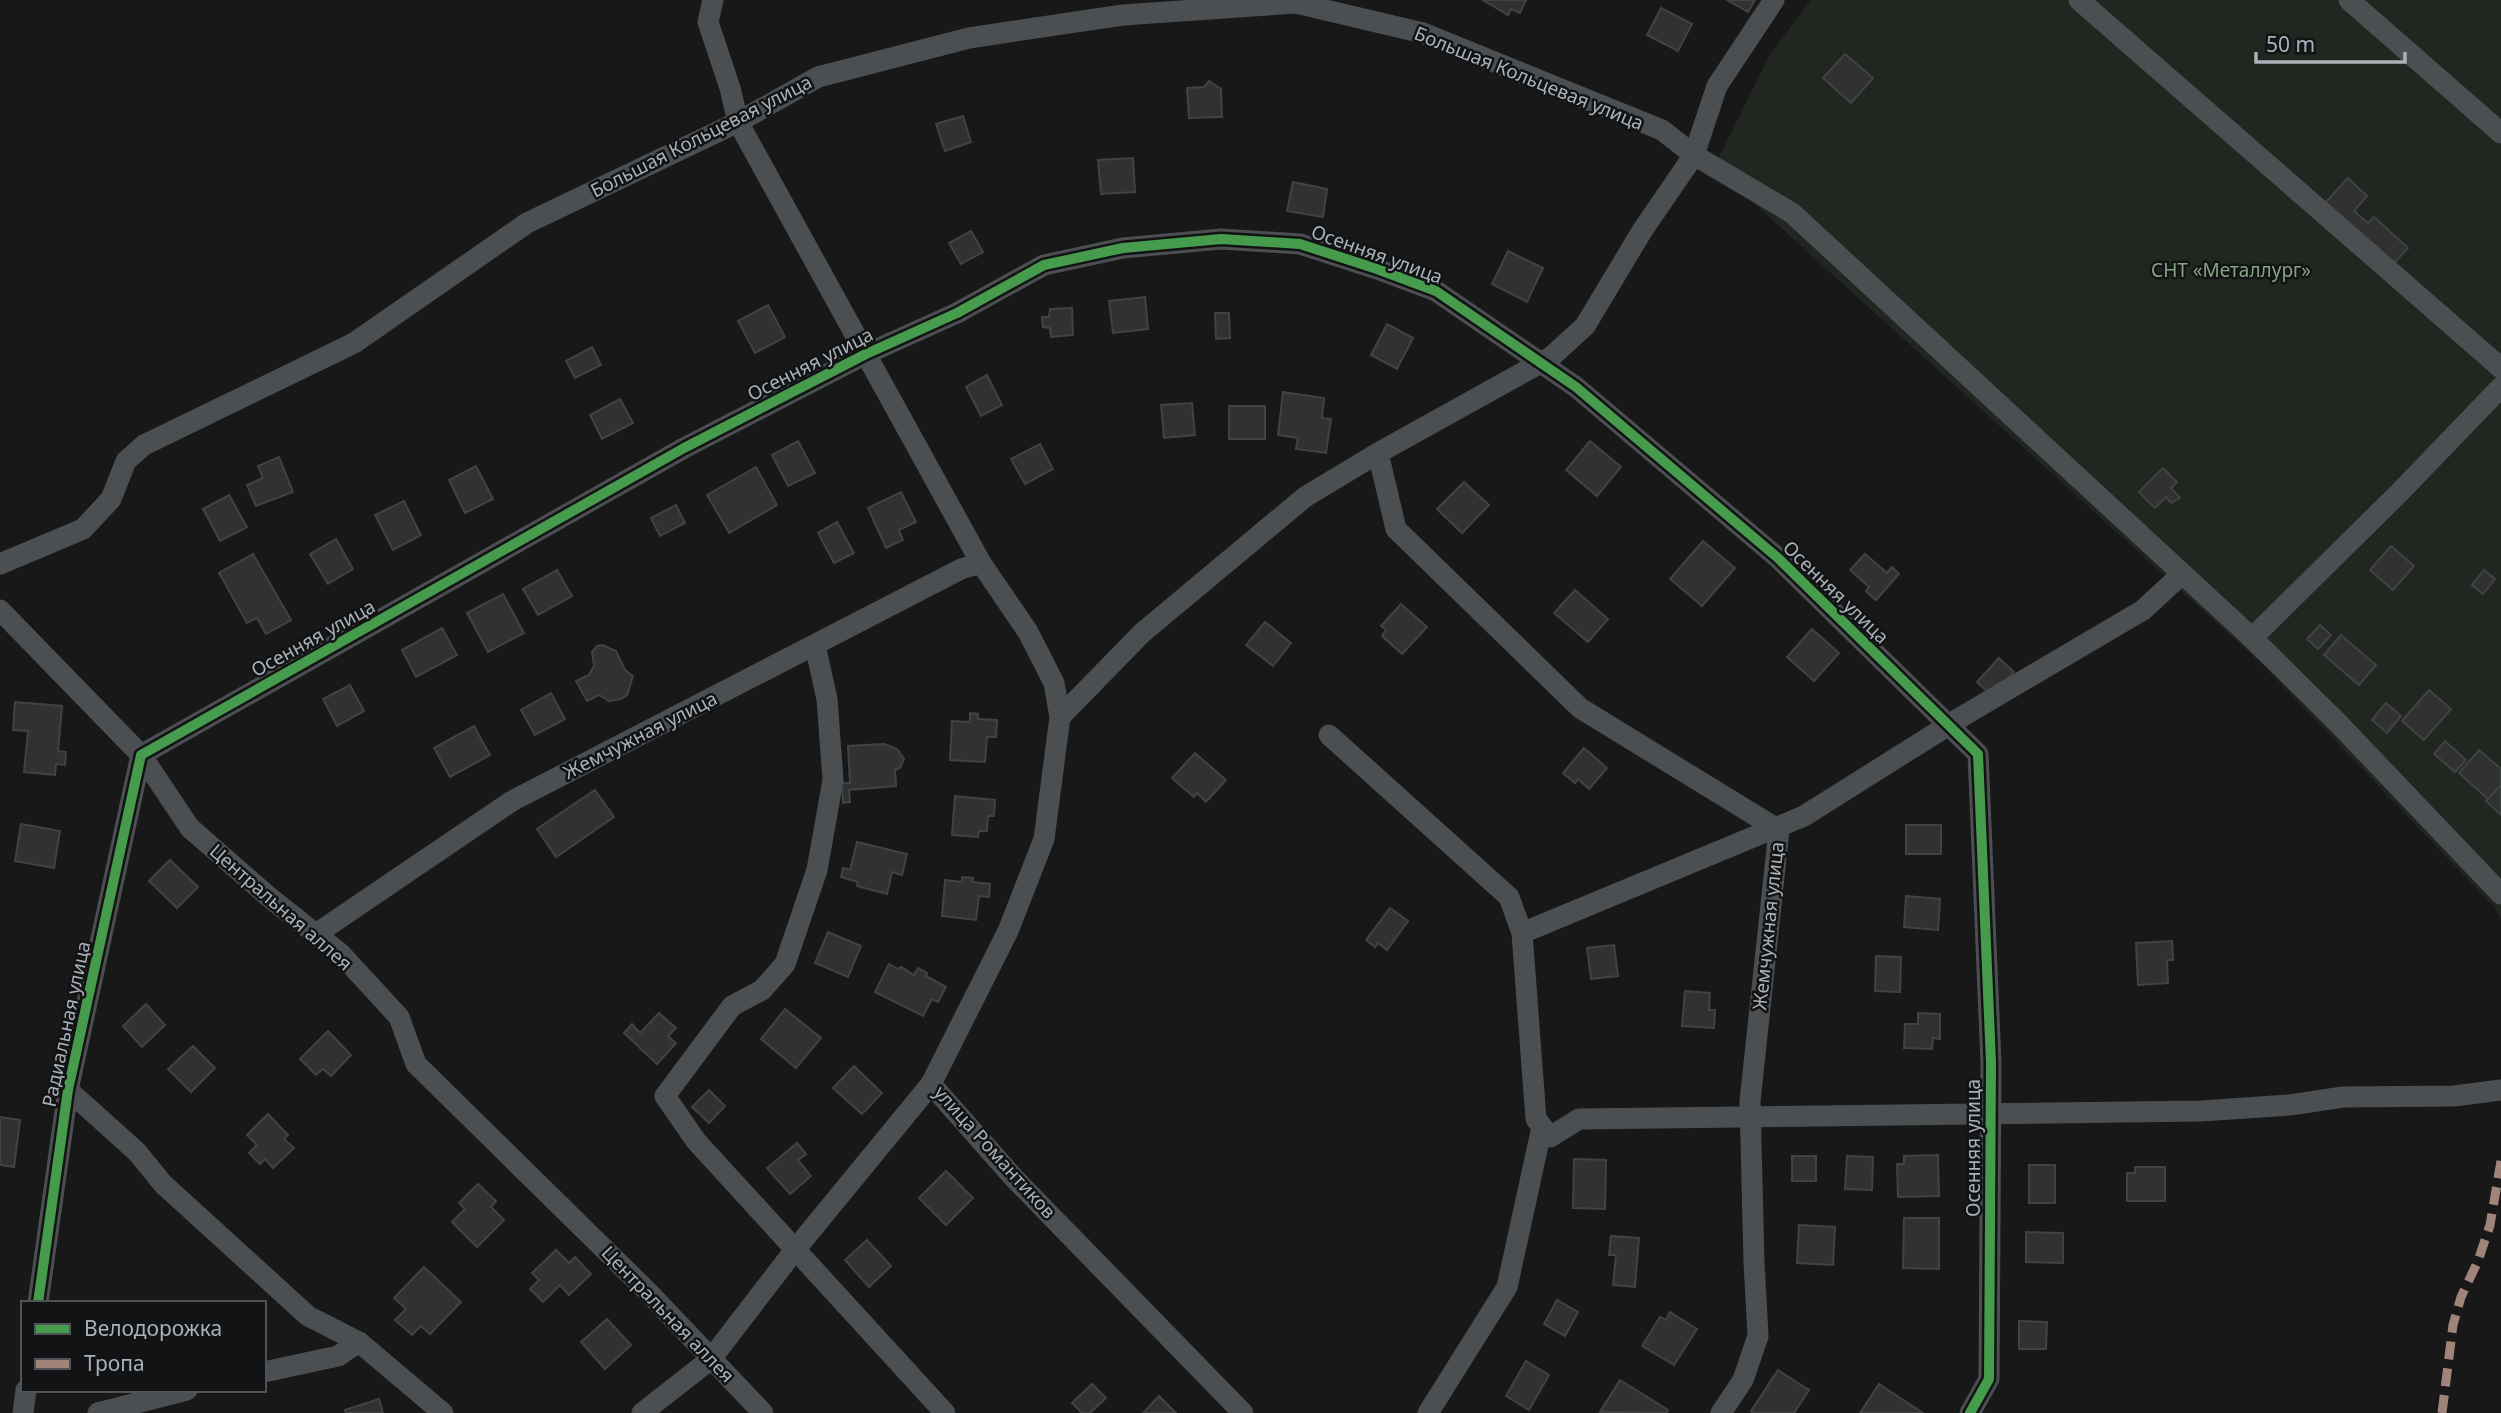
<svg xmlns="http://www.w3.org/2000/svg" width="2501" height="1413" font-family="'Noto Sans',sans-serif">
  <rect width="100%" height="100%" fill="#181818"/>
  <polygon fill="#212720" points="1811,0 2501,0 2501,919 2495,908 2263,665 1714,167 1770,54"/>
  <g fill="#313132" stroke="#404344" stroke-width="2">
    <polygon points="1483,0 1526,0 1520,13 1511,9 1508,15"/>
    <polygon points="1727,0 1755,0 1748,12"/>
    <polygon points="1661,8 1692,24 1678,51 1647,35"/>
    <polygon points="1845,54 1873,78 1851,103 1823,78"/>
    <polygon points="1209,81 1221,89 1222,117 1189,118 1187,88 1204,87"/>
    <polygon points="963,116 971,142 945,151 936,124"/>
    <polygon points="1133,158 1135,192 1101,194 1098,160"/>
    <polygon points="2348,178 2367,196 2354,211 2368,223 2374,217 2408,248 2391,266 2324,204"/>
    <polygon points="1293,182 1327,189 1323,217 1287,211"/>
    <polygon points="971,231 983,252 961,264 949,243"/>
    <polygon points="1508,251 1543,268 1527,302 1492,284"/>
    <polygon points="1145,297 1148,329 1113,333 1109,301"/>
    <polygon points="768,305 785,337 755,353 738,321"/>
    <polygon points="1072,308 1073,335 1051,337 1050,328 1043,327 1042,317 1049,317 1050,309"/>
    <polygon points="1215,313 1229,313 1230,338 1216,339"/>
    <polygon points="1387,324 1413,338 1397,369 1371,355"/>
    <polygon points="592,347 601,365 575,378 566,361"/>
    <polygon points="987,375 1002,405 981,416 966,387"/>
    <polygon points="1283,392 1324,398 1322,418 1331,419 1326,453 1296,449 1298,438 1278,435"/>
    <polygon points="620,399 633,423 602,439 590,415"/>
    <polygon points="1192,403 1195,435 1164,438 1161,405"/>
    <rect x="1229" y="406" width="36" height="33"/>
    <polygon points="798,441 815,473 788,486 772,455"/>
    <polygon points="1590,441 1621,467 1597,496 1566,470"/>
    <polygon points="1040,444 1053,469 1025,484 1011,459"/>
    <polygon points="279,457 293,492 256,506 247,485 263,478 258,466"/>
    <polygon points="476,466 493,499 465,513 449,480"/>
    <polygon points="756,467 777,505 729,533 707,495"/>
    <polygon points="2163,468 2177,482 2171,488 2180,498 2171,503 2166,497 2155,508 2139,492"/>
    <polygon points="1464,482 1489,505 1462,533 1437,509"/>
    <polygon points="901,492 916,522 899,530 903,540 886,548 868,508"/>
    <polygon points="229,495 247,527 220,541 203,509"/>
    <polygon points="404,501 421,535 393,550 375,515"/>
    <polygon points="676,505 685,523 660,536 651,518"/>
    <polygon points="837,522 854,553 834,563 818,533"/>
    <polygon points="336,539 353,569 328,584 310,554"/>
    <polygon points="1703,541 1735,568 1702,606 1670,579"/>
    <polygon points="2391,546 2414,566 2393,590 2370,570"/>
    <polygon points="253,554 291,620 266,634 257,618 247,623 219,573"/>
    <polygon points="1865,554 1887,573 1892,567 1899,574 1876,600 1866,591 1869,587 1850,570"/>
    <polygon points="557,570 572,596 538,615 523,589"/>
    <polygon points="2484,570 2495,579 2483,594 2472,585"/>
    <polygon points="1575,590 1608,619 1588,642 1554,613"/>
    <polygon points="503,594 524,633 488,652 467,613"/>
    <polygon points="1401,604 1427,627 1402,654 1382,636 1386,630 1381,626"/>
    <polygon points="1265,622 1291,643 1273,666 1246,645"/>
    <polygon points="2320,625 2331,635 2318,649 2307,639"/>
    <polygon points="442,628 457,655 416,677 402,650"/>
    <polygon points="1812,629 1839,653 1814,681 1787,657"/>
    <polygon points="2341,635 2376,665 2359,685 2324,655"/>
    <polygon points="602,645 616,651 625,670 633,676 627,695 621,699 609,701 599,695 587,701 576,681 589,675 594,666 592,652 597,646"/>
    <polygon points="1999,658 2014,672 1992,696 1977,682"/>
    <polygon points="350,685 364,711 337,726 323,699"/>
    <polygon points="2429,690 2451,709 2424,740 2402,721"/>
    <polygon points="551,693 565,719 535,735 521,710"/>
    <polygon points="15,702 62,706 58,751 66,752 65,765 56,764 55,775 24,772 28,731 13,730"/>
    <polygon points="2386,703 2401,716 2387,733 2372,720"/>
    <polygon points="970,713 978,714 978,719 997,720 996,737 987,737 985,762 950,760 952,721 970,722"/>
    <polygon points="474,726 490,755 450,777 434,748"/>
    <polygon points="2445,741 2466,760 2455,772 2434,754"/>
    <polygon points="884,744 897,749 904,759 900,768 895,770 896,786 849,790 850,802 843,803 842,783 850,783 848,746"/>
    <polygon points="1584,748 1607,768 1589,789 1578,779 1575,783 1563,773"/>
    <polygon points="2479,750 2501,769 2501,785 2488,799 2459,773"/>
    <polygon points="1195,753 1226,780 1206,802 1197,793 1194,797 1172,778"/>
    <polygon points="2501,785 2501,815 2486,801"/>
    <polygon points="595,790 614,817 556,857 537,829"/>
    <polygon points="955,796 995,800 994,816 988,816 987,831 979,831 978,837 952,835"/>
    <polygon points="21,824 60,831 54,868 15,861"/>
    <rect x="1906" y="825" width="35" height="29"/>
    <polygon points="857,842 907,854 902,875 892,872 887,894 857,886 858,882 841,877 843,868 850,870"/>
    <polygon points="170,860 198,887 177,908 149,881"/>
    <polygon points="962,877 973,878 972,882 990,884 989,897 979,896 976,920 942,916 945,880 962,882"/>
    <polygon points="1906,896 1940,899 1938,930 1904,927"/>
    <polygon points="1390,908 1408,921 1387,950 1378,943 1375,947 1366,940"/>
    <polygon points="828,932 861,946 848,977 815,963"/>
    <polygon points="2172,941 2173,960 2167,960 2168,983 2138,985 2136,943"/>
    <polygon points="1614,945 1618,976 1591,979 1587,948"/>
    <polygon points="1876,956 1901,957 1900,992 1875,991"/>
    <polygon points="889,964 898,969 901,967 914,975 918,968 927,973 926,976 946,987 938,1002 932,999 923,1016 875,992"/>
    <polygon points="1685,991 1710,993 1709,1010 1715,1010 1714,1028 1682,1026"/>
    <polygon points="146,1004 165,1025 142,1047 123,1026"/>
    <polygon points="785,1009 821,1038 796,1068 761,1039"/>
    <polygon points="659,1013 676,1028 668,1036 676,1043 657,1064 624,1033 632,1024 640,1033"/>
    <polygon points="1918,1013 1940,1014 1940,1039 1933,1038 1932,1049 1904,1048 1905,1024 1918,1024"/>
    <polygon points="328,1031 351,1055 331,1076 323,1069 316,1075 300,1059"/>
    <polygon points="193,1046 215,1068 191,1092 168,1069"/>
    <polygon points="854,1066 882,1093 862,1114 833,1088"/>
    <polygon points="709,1090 725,1106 709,1123 692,1107"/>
    <polygon points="268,1114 288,1135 284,1139 294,1148 273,1168 265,1159 260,1164 249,1153 257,1145 247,1135"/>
    <polygon points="0,1117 20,1120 14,1167 0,1165"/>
    <polygon points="797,1143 806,1154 798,1160 811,1176 790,1194 767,1168"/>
    <polygon points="1938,1155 1939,1196 1898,1197 1897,1164 1904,1164 1904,1156"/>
    <rect x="1792" y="1156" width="24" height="25"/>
    <polygon points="1847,1156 1873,1157 1872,1190 1845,1189"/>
    <polygon points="1574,1159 1606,1160 1605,1209 1573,1208"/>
    <rect x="2029" y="1165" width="26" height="38"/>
    <polygon points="2135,1167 2165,1167 2165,1201 2127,1201 2127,1173 2135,1173"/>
    <polygon points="946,1171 973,1198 946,1225 919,1198"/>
    <polygon points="478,1184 496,1201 491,1207 504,1220 477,1247 452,1222 465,1209 459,1203"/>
    <polygon points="1904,1218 1939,1218 1939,1269 1903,1268"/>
    <polygon points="1799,1225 1835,1227 1833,1265 1797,1263"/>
    <polygon points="2026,1232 2063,1233 2063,1263 2026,1262"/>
    <polygon points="1611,1236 1639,1238 1635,1287 1613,1285 1616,1255 1609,1255"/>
    <polygon points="867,1240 891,1266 869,1287 845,1260"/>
    <polygon points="556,1250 569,1263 575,1257 591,1274 569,1295 560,1285 543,1302 530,1289 539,1280 532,1273"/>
    <polygon points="424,1267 461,1302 430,1334 421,1326 412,1335 395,1320 406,1309 394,1298"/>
    <polygon points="1557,1300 1578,1312 1565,1336 1544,1324"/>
    <polygon points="1670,1312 1697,1329 1674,1365 1642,1346 1660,1317 1666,1320"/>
    <polygon points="607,1319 631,1345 605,1369 581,1342"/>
    <polygon points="2019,1321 2047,1322 2046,1349 2019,1349"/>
    <polygon points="1526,1361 1549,1375 1529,1410 1506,1396"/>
    <polygon points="1778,1370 1809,1390 1794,1413 1753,1413 1751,1411"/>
    <polygon points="1620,1380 1668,1410 1666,1413 1600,1412"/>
    <polygon points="1092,1384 1106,1398 1090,1413 1082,1413 1072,1403"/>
    <polygon points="1879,1384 1923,1413 1860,1413"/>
    <polygon points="1159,1396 1176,1413 1143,1413"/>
    <polygon points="379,1399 383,1413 346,1413 345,1410"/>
  </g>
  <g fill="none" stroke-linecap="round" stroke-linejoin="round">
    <g stroke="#4c4f51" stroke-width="21">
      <polyline points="713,0 708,22 730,88 738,122 981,563 1028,632 1054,683 1060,717 1044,839 1008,931 931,1084 1014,1178 1243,1413"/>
      <polyline points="2079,0 2501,368"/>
      <polyline points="2349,0 2501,133"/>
      <polyline points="1378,453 1396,529 1580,708 1779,830 1750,1101 1754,1262 1758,1336 1743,1380 1721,1413"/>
      <polyline points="0,564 83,529 111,499 126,461 144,445 354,343 527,223 738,122 818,77 969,38 1123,15 1296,3 1423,33 1662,130 1694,155 1792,213 2252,638 2338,723 2501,894"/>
      <polyline points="0,610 141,755 190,828 269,897 341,954 399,1017 416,1064 650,1294 763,1413"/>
      <polyline points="2252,638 2400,492 2501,387"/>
      <polyline points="815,645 827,699 833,780 817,870 785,964 762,990 732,1006 665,1096 696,1141 945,1413"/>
      <polyline points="1060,717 1142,633 1305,497 1378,453 1551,357 1585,326 1642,231 1694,155 1717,86 1774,0"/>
      <polyline points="1329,735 1509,897 1522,933 1536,1119 1550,1137 1579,1119 2201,1111 2290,1105 2343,1097 2454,1096 2501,1090"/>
      <polyline points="1522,933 1804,816 1963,716 2143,610 2182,574"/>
      <polyline points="316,934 512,801 961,569 981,563"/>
      <polyline points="68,1090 137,1152 163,1184 308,1316 359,1342 443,1413"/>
      <polyline points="38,1303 68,1090 141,755 684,448 866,354 957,313 1044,265 1123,248 1221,239 1300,244 1377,269 1436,291 1576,387 1778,558 1978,754 1991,1063 1989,1379 1970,1413"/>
      <polyline points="264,1372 338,1356 359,1342"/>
      <polyline points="23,1413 26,1390"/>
      <polyline points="98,1413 187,1390"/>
      <polyline points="642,1413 711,1359 794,1251 931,1084"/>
      <polyline points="1428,1413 1507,1287 1542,1127"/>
    </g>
    <polyline stroke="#a18479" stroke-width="9" stroke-dasharray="18 9" stroke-linecap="butt" points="2442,1413 2453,1325 2461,1297 2478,1261 2490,1225 2501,1161"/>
    <defs>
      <polyline id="cycleway" points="38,1303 68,1090 141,755 684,448 866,354 957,313 1044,265 1123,248 1221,239 1300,244 1377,269 1436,291 1576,387 1778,558 1978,754 1991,1063 1989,1379 1970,1413"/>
    </defs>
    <use href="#cycleway" stroke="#121314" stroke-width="15"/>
    <use href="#cycleway" stroke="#469c4c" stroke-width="10"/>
  </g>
  <g text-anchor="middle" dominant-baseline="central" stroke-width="5" stroke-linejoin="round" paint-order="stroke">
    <g font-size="19" fill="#aab1b8" stroke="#121314">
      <text transform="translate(1529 78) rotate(22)">Большая Кольцевая улица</text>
      <text transform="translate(701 136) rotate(-27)">Большая Кольцевая улица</text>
      <text transform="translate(1377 254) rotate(20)">Осенняя улица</text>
      <text transform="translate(810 364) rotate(-27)">Осенняя улица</text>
      <text transform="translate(1836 592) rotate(44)">Осенняя улица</text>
      <text transform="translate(313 638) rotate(-29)">Осенняя улица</text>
      <text transform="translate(640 735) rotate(-27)">Жемчужная улица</text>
      <text transform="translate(281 907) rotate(41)">Центральная аллея</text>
      <text transform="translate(1768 926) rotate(-84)">Жемчужная улица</text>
      <text transform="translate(66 1024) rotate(-78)">Радиальная улица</text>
      <text transform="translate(1973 1148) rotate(-90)">Осенняя улица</text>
      <text transform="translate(995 1152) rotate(48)">улица Романтиков</text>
      <text transform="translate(668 1314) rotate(46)">Центральная аллея</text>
    </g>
    <g font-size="19" fill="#86a382" stroke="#121314">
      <text x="2231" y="270">СНТ «Металлург»</text>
    </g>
  </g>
  <rect x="21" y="1301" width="245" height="91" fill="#121314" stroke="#4f5256" stroke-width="2"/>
  <rect x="35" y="1324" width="35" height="10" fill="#469c4c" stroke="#4f5256" stroke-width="2"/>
  <text x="84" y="1336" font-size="21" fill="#aab1b8">Велодорожка</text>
  <rect x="35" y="1359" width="35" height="10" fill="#a18479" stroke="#4f5256" stroke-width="2"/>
  <text x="84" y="1371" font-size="21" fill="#aab1b8">Тропа</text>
  <path d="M2256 52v10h149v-10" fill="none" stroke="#aab1b8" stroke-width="3.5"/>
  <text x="2266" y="52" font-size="21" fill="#aab1b8" stroke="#121314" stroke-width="5" paint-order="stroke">50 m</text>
</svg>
